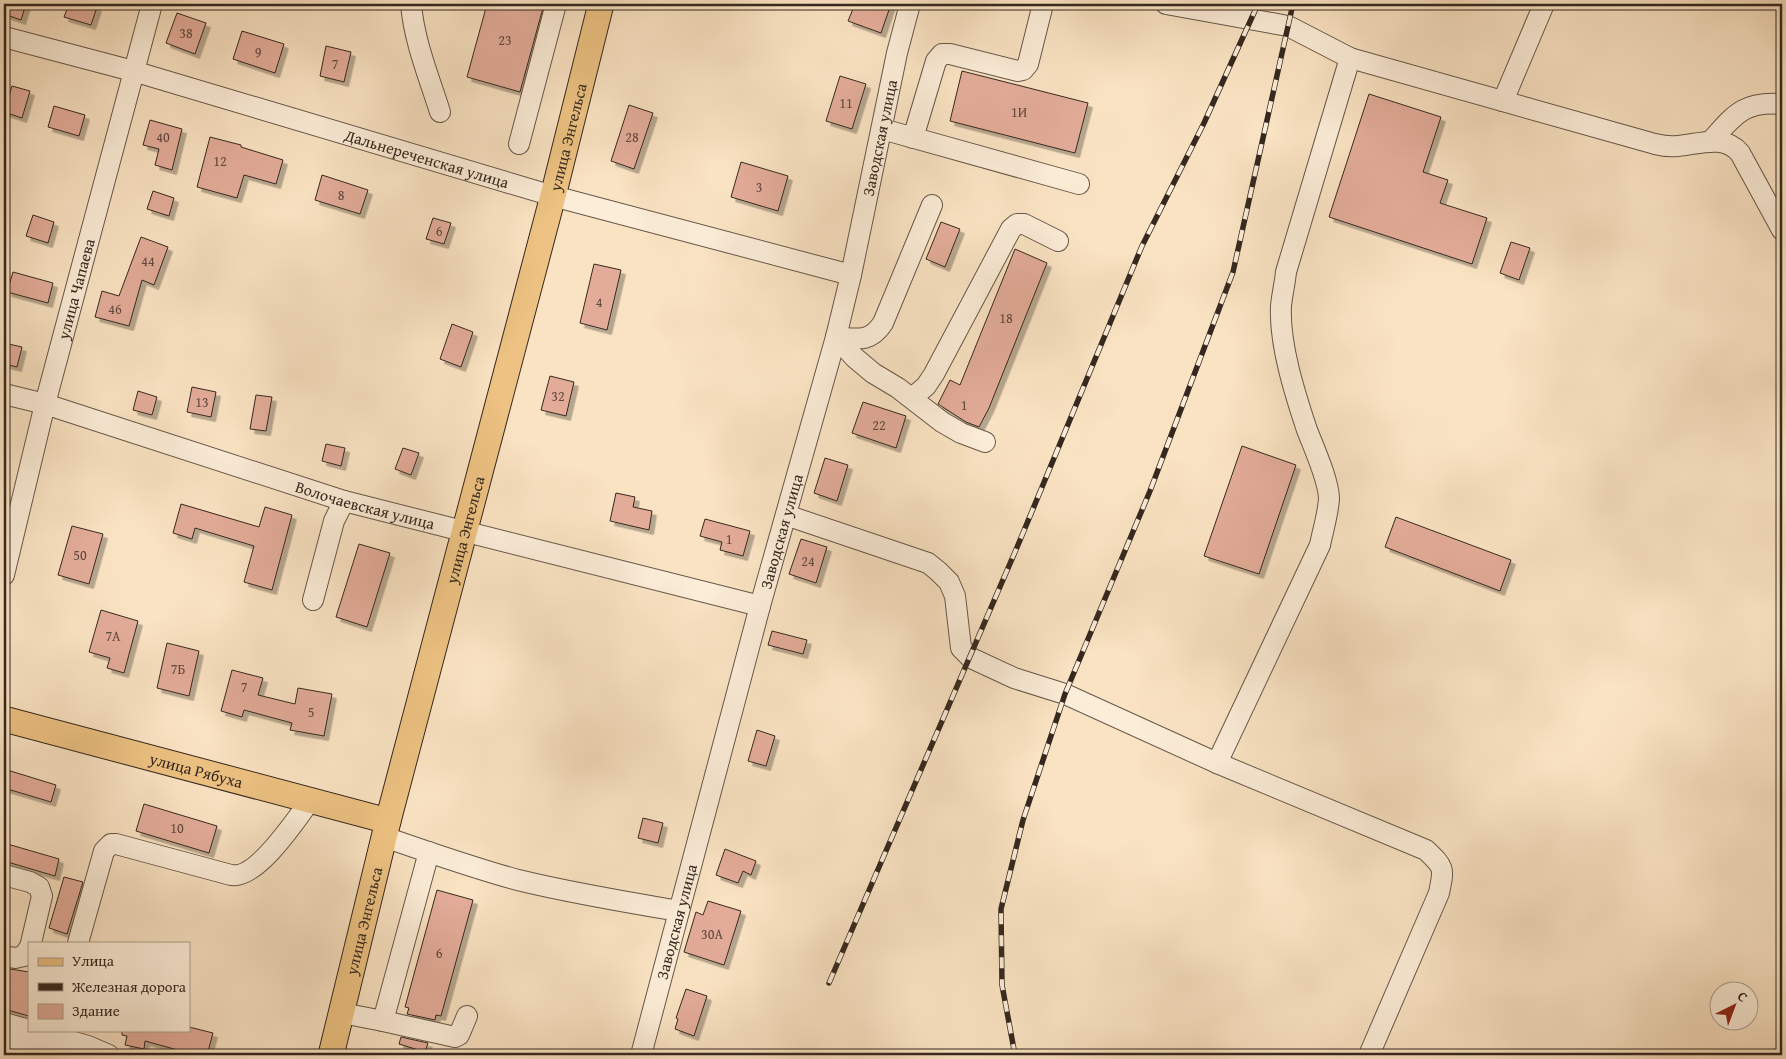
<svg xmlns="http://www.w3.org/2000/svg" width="1786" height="1059" font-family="'Gentium Book Plus',serif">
  <defs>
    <filter id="shadow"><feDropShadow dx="4.5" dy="4.5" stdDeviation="0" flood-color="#0004"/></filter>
  </defs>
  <rect width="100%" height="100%" fill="#fae3c3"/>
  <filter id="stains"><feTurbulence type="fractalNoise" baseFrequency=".004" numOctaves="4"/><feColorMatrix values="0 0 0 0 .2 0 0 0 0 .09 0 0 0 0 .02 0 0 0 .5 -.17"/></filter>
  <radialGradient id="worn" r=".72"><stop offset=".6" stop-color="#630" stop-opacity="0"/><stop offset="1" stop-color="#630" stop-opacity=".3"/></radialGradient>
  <g fill="#e3ac99" stroke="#35281f" filter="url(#shadow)">
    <polygon points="4,4 26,4 21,20 4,14"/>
    <polygon points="69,4 88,4 97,7 91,25 64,17"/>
    <polygon points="487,4 544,4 520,92 467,77"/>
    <polygon points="855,4 891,4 881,33 848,21"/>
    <polygon points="177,13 206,23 195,54 166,43"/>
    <polygon points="242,31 284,44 275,73 233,59"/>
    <polygon points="326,46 351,52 344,82 320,76"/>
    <polygon points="962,71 1088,103 1075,153 950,121"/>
    <polygon points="840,76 866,84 852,129 826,121"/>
    <polygon points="12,86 30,91 22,118 4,112"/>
    <polygon points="1369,94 1441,117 1423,172 1448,180 1440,203 1487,218 1472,264 1329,217"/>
    <polygon points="629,105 653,113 634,169 611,161"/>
    <polygon points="54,106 85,115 79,136 48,127"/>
    <polygon points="150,120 182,129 172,170 155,165 159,149 143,145"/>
    <polygon points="210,137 241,145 241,147 283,160 276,184 244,175 237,198 197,187"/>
    <polygon points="741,162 788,176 778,211 731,197"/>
    <polygon points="322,175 368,190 360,214 315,200"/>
    <polygon points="153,191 174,198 169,216 147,209"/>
    <polygon points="33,215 54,222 48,243 26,236"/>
    <polygon points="433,218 451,223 444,244 426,239"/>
    <polygon points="941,222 960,229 945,267 926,259"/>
    <polygon points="141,237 168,247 154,285 142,280 129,326 95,317 102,291 119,296"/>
    <polygon points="1511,242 1530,248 1519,280 1500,273"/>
    <polygon points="1015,249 1047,263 989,408 979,427 966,422 938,404 950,380 960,385"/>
    <polygon points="594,264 621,270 607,330 580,323"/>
    <polygon points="13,272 53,283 48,303 7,292"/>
    <polygon points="452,324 473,332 461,367 440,359"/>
    <polygon points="4,343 22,347 17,367 4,364"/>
    <polygon points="550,376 574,382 566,416 541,410"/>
    <polygon points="192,387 216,392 211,417 187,412"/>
    <polygon points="138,391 157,397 152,415 133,410"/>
    <polygon points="256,395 272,397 266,431 250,429"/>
    <polygon points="863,402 906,416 896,448 852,433"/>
    <polygon points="326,444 345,448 341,466 322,461"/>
    <polygon points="1242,446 1296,465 1259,574 1204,556"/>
    <polygon points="403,448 419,453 411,475 395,469"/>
    <polygon points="825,458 848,465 837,501 814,493"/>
    <polygon points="616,493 635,497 633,507 652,511 649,530 610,521"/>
    <polygon points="181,504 259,527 265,507 292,515 272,590 244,582 254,546 195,528 192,539 173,533"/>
    <polygon points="1396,517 1511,560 1500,591 1385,547"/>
    <polygon points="705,519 750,531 743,556 720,550 722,542 700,536"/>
    <polygon points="72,526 103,534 89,584 58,575"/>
    <polygon points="801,539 827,547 816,583 789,574"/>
    <polygon points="359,544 390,553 367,627 336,617"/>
    <polygon points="101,610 138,621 124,673 107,668 110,658 89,652"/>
    <polygon points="772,631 807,640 803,654 768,645"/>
    <polygon points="167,643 199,651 189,696 157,688"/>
    <polygon points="232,670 263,678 258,695 295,704 298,688 332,694 324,736 290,730 292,723 244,710 242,717 221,711"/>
    <polygon points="757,730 775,736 766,766 748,761"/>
    <polygon points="4,769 56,785 51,802 4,788"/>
    <polygon points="144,804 217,826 209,853 136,831"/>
    <polygon points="643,818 663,823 658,843 638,838"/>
    <polygon points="4,843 59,859 55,876 4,861"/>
    <polygon points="725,849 756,861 751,875 743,871 738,883 716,875"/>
    <polygon points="64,877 83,882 67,934 49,928"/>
    <polygon points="437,890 473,900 441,1016 436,1015 435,1020 407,1014 409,1008 405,1007"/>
    <polygon points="708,901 741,911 724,965 684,952 696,912 703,915"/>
    <polygon points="4,968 29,972 29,1016 4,1009"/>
    <polygon points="686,989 707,996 694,1036 675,1029 678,1019 676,1018"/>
    <polygon points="189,1027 213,1033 207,1055 196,1055 145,1041 144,1049 125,1045 127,1036 122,1035 122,1030 189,1030"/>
    <polygon points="401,1037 428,1043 425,1052 399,1044"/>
  </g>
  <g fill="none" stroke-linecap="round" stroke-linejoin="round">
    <defs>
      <g id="minor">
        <path d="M 411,4 C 414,41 429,77 440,112"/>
        <path d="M 1166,4 L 1288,26 L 1350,58 L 1655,144 C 1663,146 1670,147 1678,146 C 1700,144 1724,134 1740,153 L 1782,230"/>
        <path id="s1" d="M 4,37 L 133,71 L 553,196 L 851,275"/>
        <polyline points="1503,101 1544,4"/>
        <polyline points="882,129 1079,184"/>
        <polyline points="913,138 936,61 942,54 950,54 1018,71 1023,70 1028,64 1043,4"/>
        <path d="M 1711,141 C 1735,114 1744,101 1782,104"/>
        <polyline points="519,144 556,4"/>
        <polyline points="836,337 854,357 873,373 898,388 942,422 961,433 985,442"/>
        <path d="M 836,337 C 857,339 870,343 883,323 L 932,205"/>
        <path id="s2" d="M 4,394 L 45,404 L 344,501 L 760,606"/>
        <polyline points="912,398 926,386 934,374 1011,229 1017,224 1024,224 1058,241"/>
        <path d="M 786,515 L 928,563 L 938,571 L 949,582 L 955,596 L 961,648 L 971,658 L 1014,678 L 1065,694 L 1217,763 L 1426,850 C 1445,868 1444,868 1439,893 L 1369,1055"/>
        <path id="s3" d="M 4,575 L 45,404 L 152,4"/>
        <polyline points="313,600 334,521 344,501"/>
        <path d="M 1217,763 L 1320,545 C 1323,530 1328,514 1329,499 C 1329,481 1314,448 1307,430 C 1295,394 1279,344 1281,306 C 1282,295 1285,283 1286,272 L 1350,58"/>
        <path d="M 384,837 C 429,852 473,868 518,880 C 571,893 625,902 679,911"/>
        <polyline points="4,875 30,882 39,887 42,896 31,943"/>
        <path d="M 78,943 L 104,851 L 111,844 L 116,844 L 231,875 C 256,880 296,820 309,802"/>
        <polyline points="4,956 15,958 24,956 29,948"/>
        <polyline points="342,1013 383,1021 429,852"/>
        <polyline points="383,1021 455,1037 459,1035 467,1016"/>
        <polyline points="4,1023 29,1030"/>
        <polyline points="31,1030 88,1046 109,1055"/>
        <polyline points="4,1039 64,1055"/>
        <path id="s4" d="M 641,1055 L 760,606 L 836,337 L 851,275 L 897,53 L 910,4"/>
      </g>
      <g id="major">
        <path id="s5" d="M 4,719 L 388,821"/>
        <path id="s6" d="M 331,1055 L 388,821 L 553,196 L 601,4"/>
      </g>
    </defs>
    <use href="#minor" stroke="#665748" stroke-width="22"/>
    <use href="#major" stroke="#35281f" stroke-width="27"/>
    <use href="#minor" stroke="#fcedd8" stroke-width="20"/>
    <use href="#major" stroke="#edc282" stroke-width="25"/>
    <defs>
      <g id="rail">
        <polyline points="829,983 1018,545 1142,246 1204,123 1258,4"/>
        <polyline points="1015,1055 1002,985 1001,909 1023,820 1065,694 1150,491 1233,272 1293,4"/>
      </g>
    </defs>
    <use href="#rail" stroke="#35281f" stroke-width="5.5"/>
    <use href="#rail" stroke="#fcedd8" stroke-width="4" stroke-dasharray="11" stroke-linecap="butt"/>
  </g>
  <g text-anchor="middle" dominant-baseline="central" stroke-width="4.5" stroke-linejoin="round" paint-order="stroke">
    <g font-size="14" fill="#60493e">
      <text x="186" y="33">38</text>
      <text x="505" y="40">23</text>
      <text x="258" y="52">9</text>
      <text x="335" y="64">7</text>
      <text x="846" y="103">11</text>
      <text x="1019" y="112">1И</text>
      <text x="163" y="137">40</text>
      <text x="632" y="137">28</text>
      <text x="220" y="161">12</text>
      <text x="759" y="187">3</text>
      <text x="341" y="195">8</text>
      <text x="439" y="231">6</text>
      <text x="148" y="261">44</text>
      <text x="599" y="302">4</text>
      <text x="115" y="309">46</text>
      <text x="1006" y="318">18</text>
      <text x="558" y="396">32</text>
      <text x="202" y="402">13</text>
      <text x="964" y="405">1</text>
      <text x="879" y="425">22</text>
      <text x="729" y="539">1</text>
      <text x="80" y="555">50</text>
      <text x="808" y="561">24</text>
      <text x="113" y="636">7А</text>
      <text x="178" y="669">7Б</text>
      <text x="244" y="687">7</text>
      <text x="311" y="712">5</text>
      <text x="177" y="828">10</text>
      <text x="712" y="934">30А</text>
      <text x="439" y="953">6</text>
    </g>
    <g font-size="16" fill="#35281f" stroke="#fcedd8">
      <text stroke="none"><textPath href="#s6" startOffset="948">улица Энгельса</textPath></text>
      <text stroke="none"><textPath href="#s4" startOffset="948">Заводская улица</textPath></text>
      <text stroke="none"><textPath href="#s1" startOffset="440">Дальнереченская улица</textPath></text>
      <text stroke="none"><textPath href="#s3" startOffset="295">улица Чапаева</textPath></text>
      <text stroke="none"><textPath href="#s2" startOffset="378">Волочаевская улица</textPath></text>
      <text stroke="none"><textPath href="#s6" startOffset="542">улица Энгельса</textPath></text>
      <text stroke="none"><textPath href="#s4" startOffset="542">Заводская улица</textPath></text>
      <text stroke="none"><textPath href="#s5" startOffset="199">улица Рябуха</textPath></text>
      <text stroke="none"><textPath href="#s6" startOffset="138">улица Энгельса</textPath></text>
      <text stroke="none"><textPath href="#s4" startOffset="138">Заводская улица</textPath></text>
    </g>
  </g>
  <rect width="1786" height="1059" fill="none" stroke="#fae3c3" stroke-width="20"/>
  <rect x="5" y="5" width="1776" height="1049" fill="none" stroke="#35281f" stroke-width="2.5"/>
  <rect x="10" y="10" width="1766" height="1039" fill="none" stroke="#35281f"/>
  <rect x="28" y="942" width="162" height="90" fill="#fcedd8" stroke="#ac9e8e"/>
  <rect x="38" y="958" width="25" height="8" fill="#edc282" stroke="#ac9e8e"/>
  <text x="72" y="966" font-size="15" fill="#35281f">Улица</text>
  <rect x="38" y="983" width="25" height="8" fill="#35281f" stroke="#ac9e8e"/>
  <text x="72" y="992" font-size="15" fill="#35281f">Железная дорога</text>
  <rect x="38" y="1004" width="25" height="15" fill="#e3ac99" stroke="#ac9e8e"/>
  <text x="72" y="1016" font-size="15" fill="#35281f">Здание</text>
  <g transform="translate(1734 1006) rotate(42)"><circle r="24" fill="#fcedd8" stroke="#ac9e8e"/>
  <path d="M0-4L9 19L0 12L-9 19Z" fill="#8f2418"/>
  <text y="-8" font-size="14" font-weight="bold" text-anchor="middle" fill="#35281f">С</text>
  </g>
  <rect width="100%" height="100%" filter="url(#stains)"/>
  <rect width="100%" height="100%" fill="url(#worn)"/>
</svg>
